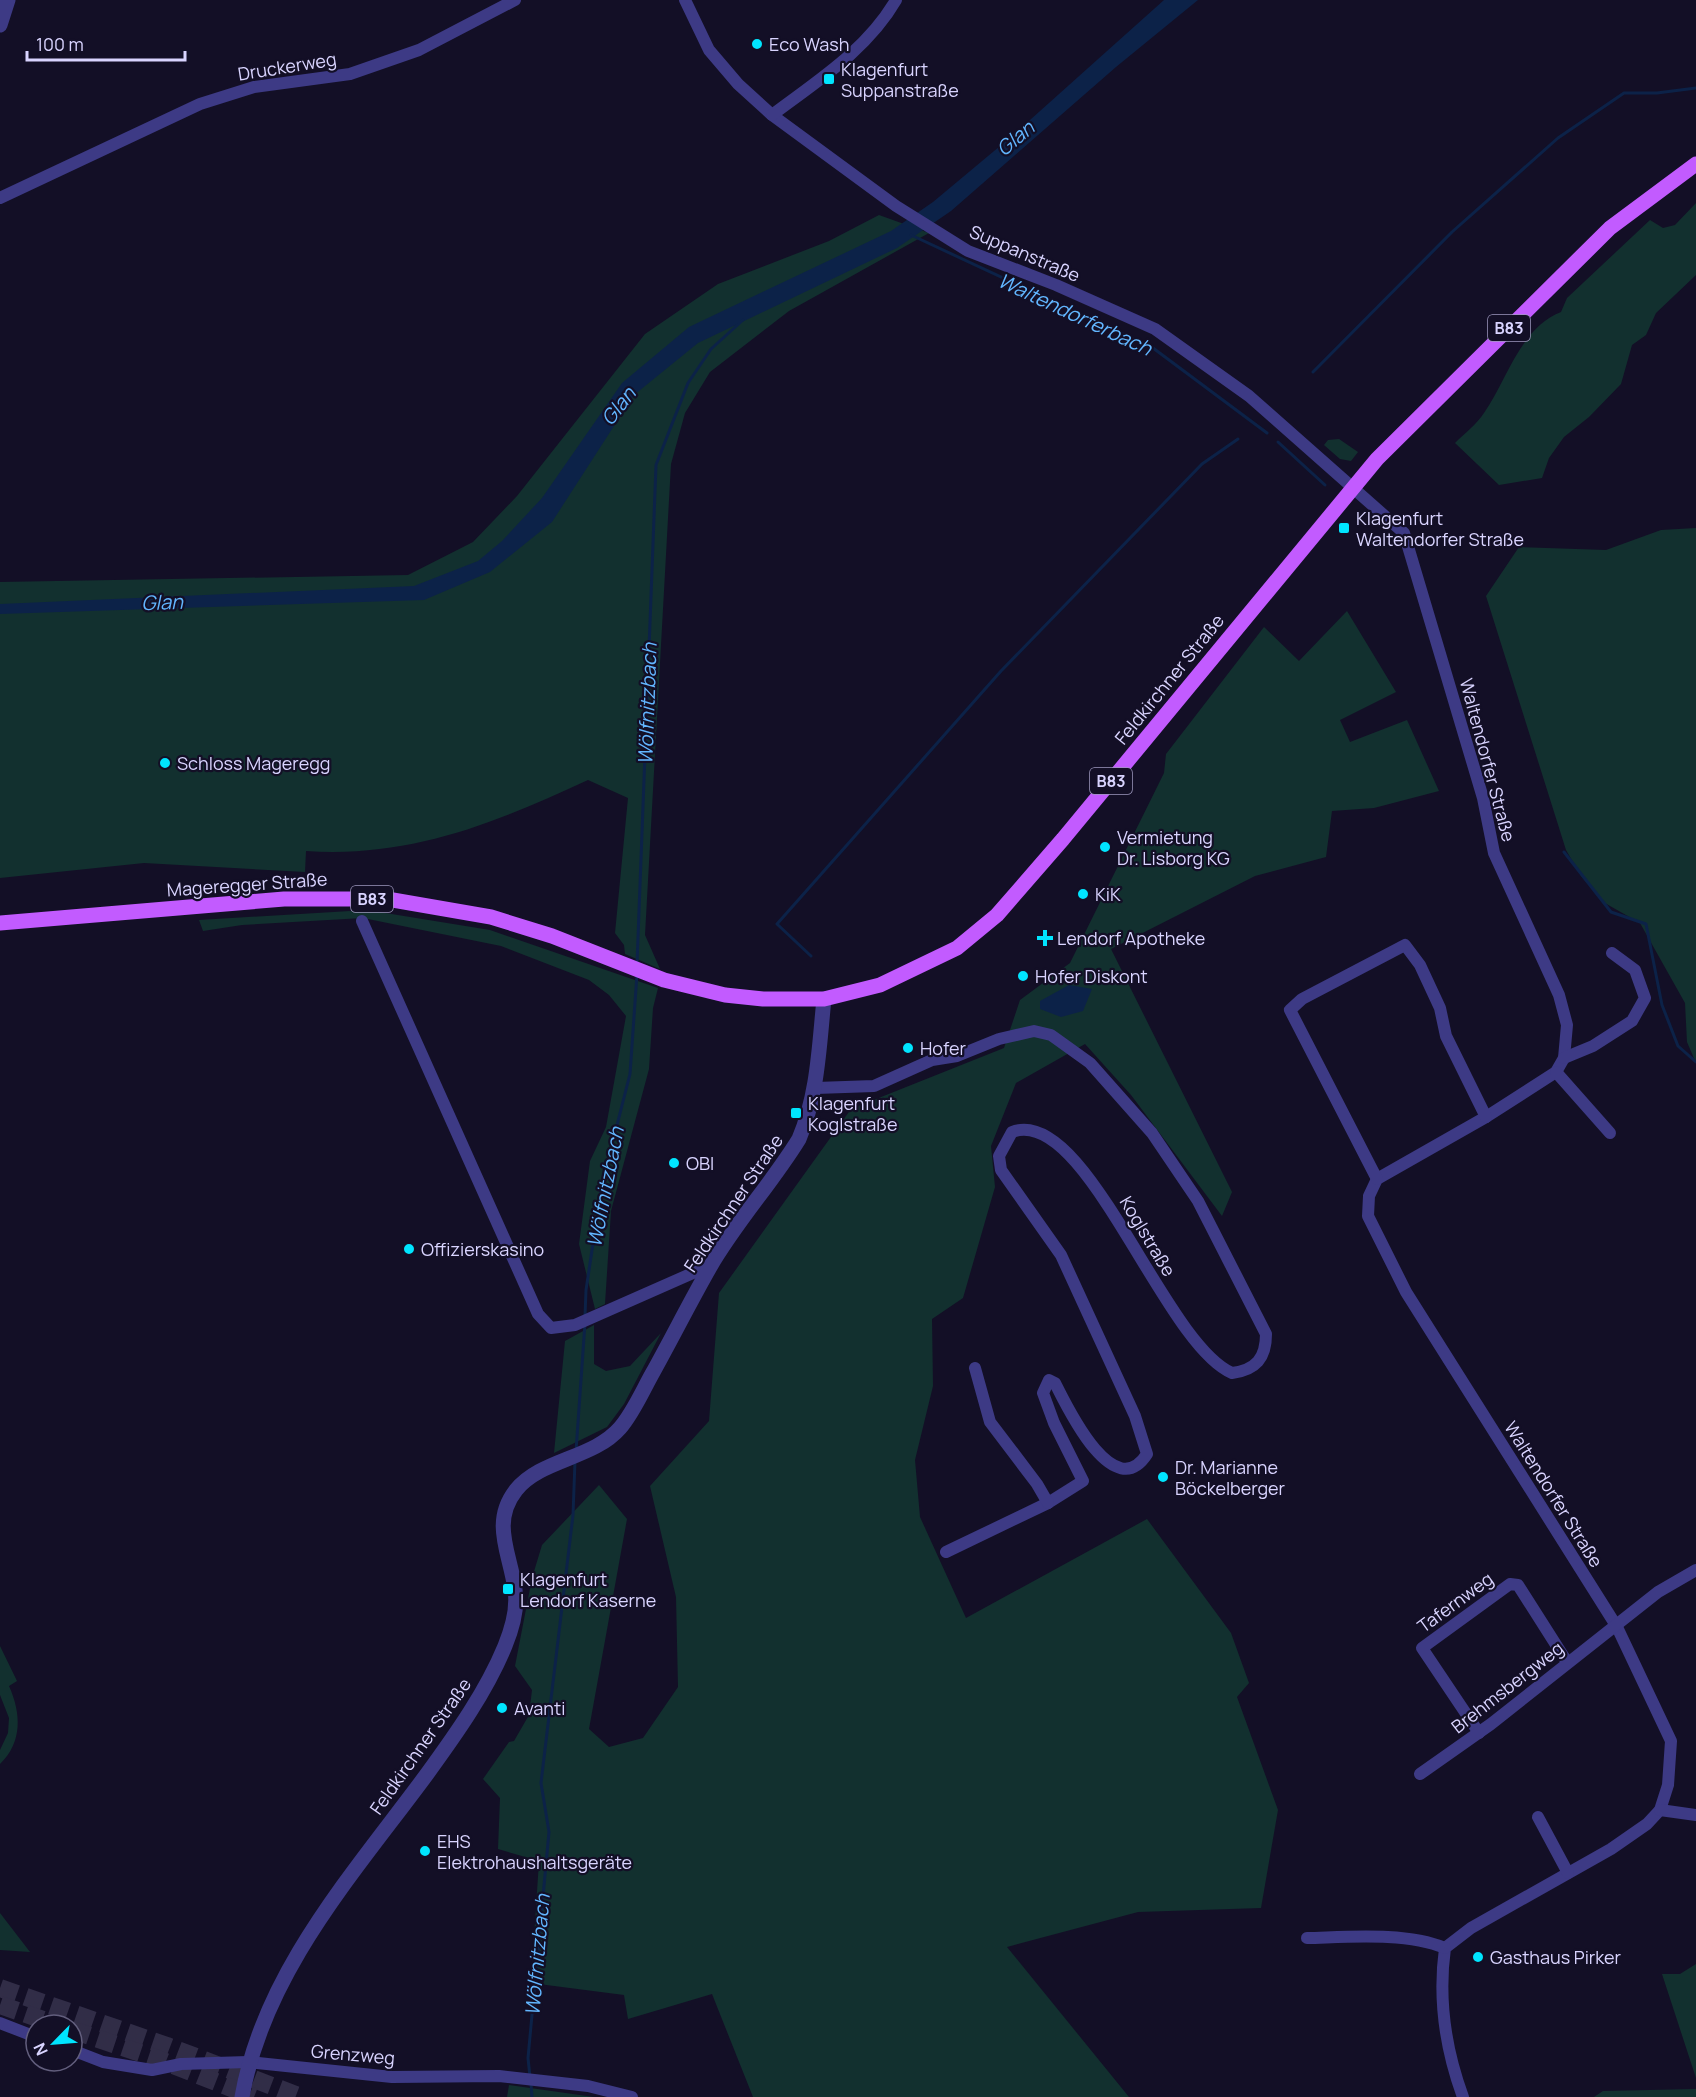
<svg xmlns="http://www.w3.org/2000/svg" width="1696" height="2097" font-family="Manrope,sans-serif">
  <rect width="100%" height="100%" fill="#130f26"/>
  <g fill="#12302f">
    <path d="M 1696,203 L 1696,275 L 1656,313 L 1646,335 L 1632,345 L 1621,384 L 1589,417 L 1564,437 L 1549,458 L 1542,478 L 1499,485 L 1455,443 C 1464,434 1477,424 1484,413 C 1507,380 1520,328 1561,312 L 1567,298 L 1650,220 L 1663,228 L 1675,225 Z"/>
    <path d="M 879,215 L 929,233 L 789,311 L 710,372 L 685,413 L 671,464 L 645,935 L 660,969 L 625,954 L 624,945 L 615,933 L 628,798 L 588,780 C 495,823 411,858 306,851 L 305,872 L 144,863 L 0,878 L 0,582 L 408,575 L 473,542 L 517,496 L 645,334 L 718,284 L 829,241 Z"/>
    <polygon points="1339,439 1358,452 1351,461 1340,459 1324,445 1328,440"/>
    <polygon points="1696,528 1696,1063 1687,1042 1685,1003 1640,923 1603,902 1581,876 1566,850 1486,596 1519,547 1606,550 1661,530"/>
    <polygon points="1347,611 1396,692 1340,720 1350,742 1407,720 1439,791 1374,808 1332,811 1326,857 1255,876 1111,949 1232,1192 1222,1216 1131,1095 1085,1044 1016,1083 991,1146 995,1187 963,1298 932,1319 933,1386 915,1460 920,1517 966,1618 1147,1519 1231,1633 1249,1683 1237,1697 1278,1810 1261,1908 1138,1912 1007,1947 1129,2097 753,2097 712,1994 628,2019 624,1995 531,1983 539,1861 498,1849 500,1798 483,1779 509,1742 514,1741 529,1715 532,1690 515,1666 532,1578 542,1545 599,1485 627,1519 589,1729 609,1747 643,1738 678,1687 676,1597 650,1486 709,1421 719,1293 851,1109 1004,1048 1020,1000 1070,963 1164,773 1166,754 1264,627 1299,661"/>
    <polygon points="367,910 490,930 658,988 653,1008 649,1069 611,1211 605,1304 595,1309 579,1244 590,1161 606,1127 626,1016 609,995 589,980 501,946 363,918 242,925 203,931 199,920"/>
    <polygon points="594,1325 594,1364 606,1371 630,1366 661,1333 624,1404 607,1427 554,1453 565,1341"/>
    <path d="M 0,1646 L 17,1681 L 9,1686 C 21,1713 23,1742 0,1764 L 0,1750 L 8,1733 L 9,1718 L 0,1695 Z"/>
    <polygon points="0,1913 30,1952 0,1950"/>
    <polygon points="1696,1964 1696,2078 1662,1974 1680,1974"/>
    <polygon points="509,2085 594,2097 507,2097"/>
    <polygon points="1696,2089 1696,2097 1594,2097 1603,2091"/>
  </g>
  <g fill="#0c2248">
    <polygon points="1164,0 1198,0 1116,67 951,211 897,248 698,343 634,395 552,522 490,572 424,600 0,614 0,604 414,586 478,561 502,541 542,498 622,383 689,327 891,231 933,202 1012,136"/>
    <polygon points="1069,985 1092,989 1083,1011 1061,1017 1040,1009 1040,1001"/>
  </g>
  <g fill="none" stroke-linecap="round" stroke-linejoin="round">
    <g stroke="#0c2248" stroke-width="3">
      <polyline points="911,235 1153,348 1267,433"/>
      <polyline points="1313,372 1452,232 1558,138 1624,93 1657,93 1696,88"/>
      <polyline points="1278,442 1325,485"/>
      <polyline points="1564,852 1611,912 1646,924 1662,1005 1678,1046 1696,1062"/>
      <polyline points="811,956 777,924 1001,671 1202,464 1238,439"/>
      <polyline points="637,964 656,465 688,383 711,349 743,320"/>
      <polyline points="585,1316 586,1290 602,1184 630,1074 637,974"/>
      <polyline points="576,1451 585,1323"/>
      <polyline points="530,2077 528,2058 549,1832 541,1783 573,1515 575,1461"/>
      <polyline points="531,2084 532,2097"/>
    </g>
    <g stroke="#312d47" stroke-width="18" stroke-dasharray="18 9" stroke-linecap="butt">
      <polyline points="0,1988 167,2046 301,2097"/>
      <polyline points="0,2005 58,2025"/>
      <polyline points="72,2030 158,2059 254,2097"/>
    </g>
    <g stroke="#3d3a85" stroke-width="12">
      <path d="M 685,0 L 709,50 L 738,84 L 772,115 L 896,206 L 968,251 L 1056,285 L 1155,329 L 1249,396 L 1404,533 L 1483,798 L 1494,853 L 1559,995 L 1567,1025 L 1564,1058 L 1556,1072 L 1486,1117 L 1377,1179 L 1369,1196 L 1368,1216 L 1406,1292 L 1617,1627 L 1671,1741 L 1668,1785 L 1660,1810 L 1647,1824 L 1611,1849 L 1471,1928 L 1445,1948 C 1438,1999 1445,2048 1463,2097"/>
      <path d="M 772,115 C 817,81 867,50 896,0"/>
      <polyline points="0,198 200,104 254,87 350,74 419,50 515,0"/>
      <polyline points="362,921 538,1314 551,1328 575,1325 711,1265"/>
      <polyline points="1564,1058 1593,1046 1632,1021 1645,998 1635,970 1612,953"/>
      <polyline points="1556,1072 1610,1133"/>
      <path d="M 816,1088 L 874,1086 L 932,1060 L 957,1056 L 999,1039 L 1034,1031 L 1051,1035 L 1090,1063 L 1152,1133 L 1198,1201 L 1266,1334 C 1266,1358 1256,1370 1232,1373 C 1163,1343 1086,1104 1012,1132 L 999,1156 L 1001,1170 L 1061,1255 L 1135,1416 L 1147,1454 C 1114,1505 1068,1409 1055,1383 L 1049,1380 L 1043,1393 L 1054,1423 L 1083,1481 L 1048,1503 L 946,1552"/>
      <polyline points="1377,1179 1290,1010 1302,999 1405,945 1420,965 1440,1008 1446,1036 1486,1117"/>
      <polyline points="975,1368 990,1422 1037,1484 1048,1503"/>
      <polyline points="1479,1733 1422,1648 1510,1584 1518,1585 1567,1662"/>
      <polyline points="1420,1774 1491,1724 1658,1592 1696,1570"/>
      <polyline points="1660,1810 1696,1815"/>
      <polyline points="1538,1817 1568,1873"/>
      <path d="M 1307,1938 C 1349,1937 1406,1932 1445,1948"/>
      <polyline points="0,2023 36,2037"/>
      <polyline points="72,2050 103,2062 152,2070 181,2064 248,2062 392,2077 499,2076 588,2086 632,2097"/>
    </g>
    <g stroke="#3d3a85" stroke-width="15">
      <polyline points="0,25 8,0"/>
      <path d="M 242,2097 C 264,1972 354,1873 427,1774 C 456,1734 486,1692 505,1646 C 512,1629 518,1609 515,1590 C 511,1555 490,1523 516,1490 C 541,1459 593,1459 620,1428 C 633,1413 642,1392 652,1374 C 672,1338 690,1302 710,1267 C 736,1222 772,1183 799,1139 C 818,1094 819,1047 824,999"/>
    </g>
    <polyline stroke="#c25bff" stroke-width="15" points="0,923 284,899 387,899 491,917 552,936 664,980 725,995 763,999 824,999 880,985 957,948 997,915 1063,839 1377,459 1610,228 1696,164"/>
  </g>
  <g fill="#00e5ff" stroke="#130f26" stroke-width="2">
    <circle cx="757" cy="44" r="6"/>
    <rect x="823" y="73" width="12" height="12" rx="3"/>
    <rect x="1338" y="522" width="12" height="12" rx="3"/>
    <circle cx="165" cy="763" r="6"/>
    <circle cx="1105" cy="847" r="6"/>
    <circle cx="1083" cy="894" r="6"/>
    <path d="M1042 929h6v6h6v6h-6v6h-6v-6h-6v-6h6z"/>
    <circle cx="1023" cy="976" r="6"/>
    <circle cx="908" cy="1048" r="6"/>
    <rect x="790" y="1107" width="12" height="12" rx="3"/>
    <circle cx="674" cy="1163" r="6"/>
    <circle cx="409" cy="1249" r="6"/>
    <circle cx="1163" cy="1477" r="6"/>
    <rect x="502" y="1583" width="12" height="12" rx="3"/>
    <circle cx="502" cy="1708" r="6"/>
    <circle cx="425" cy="1851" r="6"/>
    <circle cx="1478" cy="1957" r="6"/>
  </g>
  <g text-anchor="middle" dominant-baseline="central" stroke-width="4.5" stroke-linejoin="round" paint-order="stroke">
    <g fill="#130f26" stroke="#9e99be" stroke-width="1.5">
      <rect x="1488" y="315" width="42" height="26" rx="4.5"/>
      <rect x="1090" y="768" width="42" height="26" rx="4.5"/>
      <rect x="351" y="886" width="42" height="26" rx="4.5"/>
    </g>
    <g font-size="16" font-weight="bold" fill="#d9d4ff">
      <text x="1509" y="328">B83</text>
      <text x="1111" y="781">B83</text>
      <text x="372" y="899">B83</text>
    </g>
    <g font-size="18" fill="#d9d4ff" stroke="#130f26" text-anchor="start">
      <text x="769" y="44">Eco Wash</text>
      <text x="841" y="69">Klagenfurt<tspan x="841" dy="21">Suppanstraße</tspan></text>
      <text x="1356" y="518">Klagenfurt<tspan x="1356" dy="21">Waltendorfer Straße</tspan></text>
      <text x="177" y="763">Schloss Mageregg</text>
      <text x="1117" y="837">Vermietung<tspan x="1117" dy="21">Dr. Lisborg KG</tspan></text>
      <text x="1095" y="894">KiK</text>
      <text x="1057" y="938">Lendorf Apotheke</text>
      <text x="1035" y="976">Hofer Diskont</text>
      <text x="920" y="1048">Hofer</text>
      <text x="808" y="1103">Klagenfurt<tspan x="808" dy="21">Koglstraße</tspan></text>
      <text x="686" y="1163">OBI</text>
      <text x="421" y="1249">Offizierskasino</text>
      <text x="1175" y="1467">Dr. Marianne<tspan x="1175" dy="21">Böckelberger</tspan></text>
      <text x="520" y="1579">Klagenfurt<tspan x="520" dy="21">Lendorf Kaserne</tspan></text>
      <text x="514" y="1708">Avanti</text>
      <text x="437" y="1841">EHS<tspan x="437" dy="21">Elektrohaushaltsgeräte</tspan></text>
      <text x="1490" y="1957">Gasthaus Pirker</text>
    </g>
    <g font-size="18" fill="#d9d4ff" stroke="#130f26">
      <text transform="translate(287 66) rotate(-9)">Druckerweg</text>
      <text transform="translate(1025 253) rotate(23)">Suppanstraße</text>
      <text transform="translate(1169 679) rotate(-51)">Feldkirchner Straße</text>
      <text transform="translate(1488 760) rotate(75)">Waltendorfer Straße</text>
      <text transform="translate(247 884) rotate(-4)">Mageregger Straße</text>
      <text transform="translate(733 1203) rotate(-56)">Feldkirchner Straße</text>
      <text transform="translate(1148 1236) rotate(59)">Koglstraße</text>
      <text transform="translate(1554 1494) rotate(58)">Waltendorfer Straße</text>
      <text transform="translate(1455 1602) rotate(-36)">Tafernweg</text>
      <text transform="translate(1507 1687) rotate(-38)">Brehmsbergweg</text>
      <text transform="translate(420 1746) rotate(-55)">Feldkirchner Straße</text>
      <text transform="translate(353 2054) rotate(5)">Grenzweg</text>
    </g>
    <g font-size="20" font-style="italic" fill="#62b6ff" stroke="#130f26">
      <text transform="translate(1015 138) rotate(-40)">Glan</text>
      <text transform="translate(1075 314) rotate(25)">Waltendorferbach</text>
      <text transform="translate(618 406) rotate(-52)">Glan</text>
      <text transform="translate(162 602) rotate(-2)">Glan</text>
      <text transform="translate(647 704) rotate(-88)">Wölfnitzbach</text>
      <text transform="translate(605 1187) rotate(-79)">Wölfnitzbach</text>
      <text transform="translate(537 1955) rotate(-85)">Wölfnitzbach</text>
    </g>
  </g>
  <g transform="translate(54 2043) rotate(245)"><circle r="28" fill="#130f26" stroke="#625e7d" stroke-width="1.5"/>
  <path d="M0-4.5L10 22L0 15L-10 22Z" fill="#00e5ff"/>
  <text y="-9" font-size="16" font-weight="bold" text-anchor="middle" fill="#d9d4ff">N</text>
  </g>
  <path d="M27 51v9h158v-9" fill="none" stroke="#d9d4ff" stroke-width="3"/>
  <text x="36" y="51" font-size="18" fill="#d9d4ff" stroke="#130f26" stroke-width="4.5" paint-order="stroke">100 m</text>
</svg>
